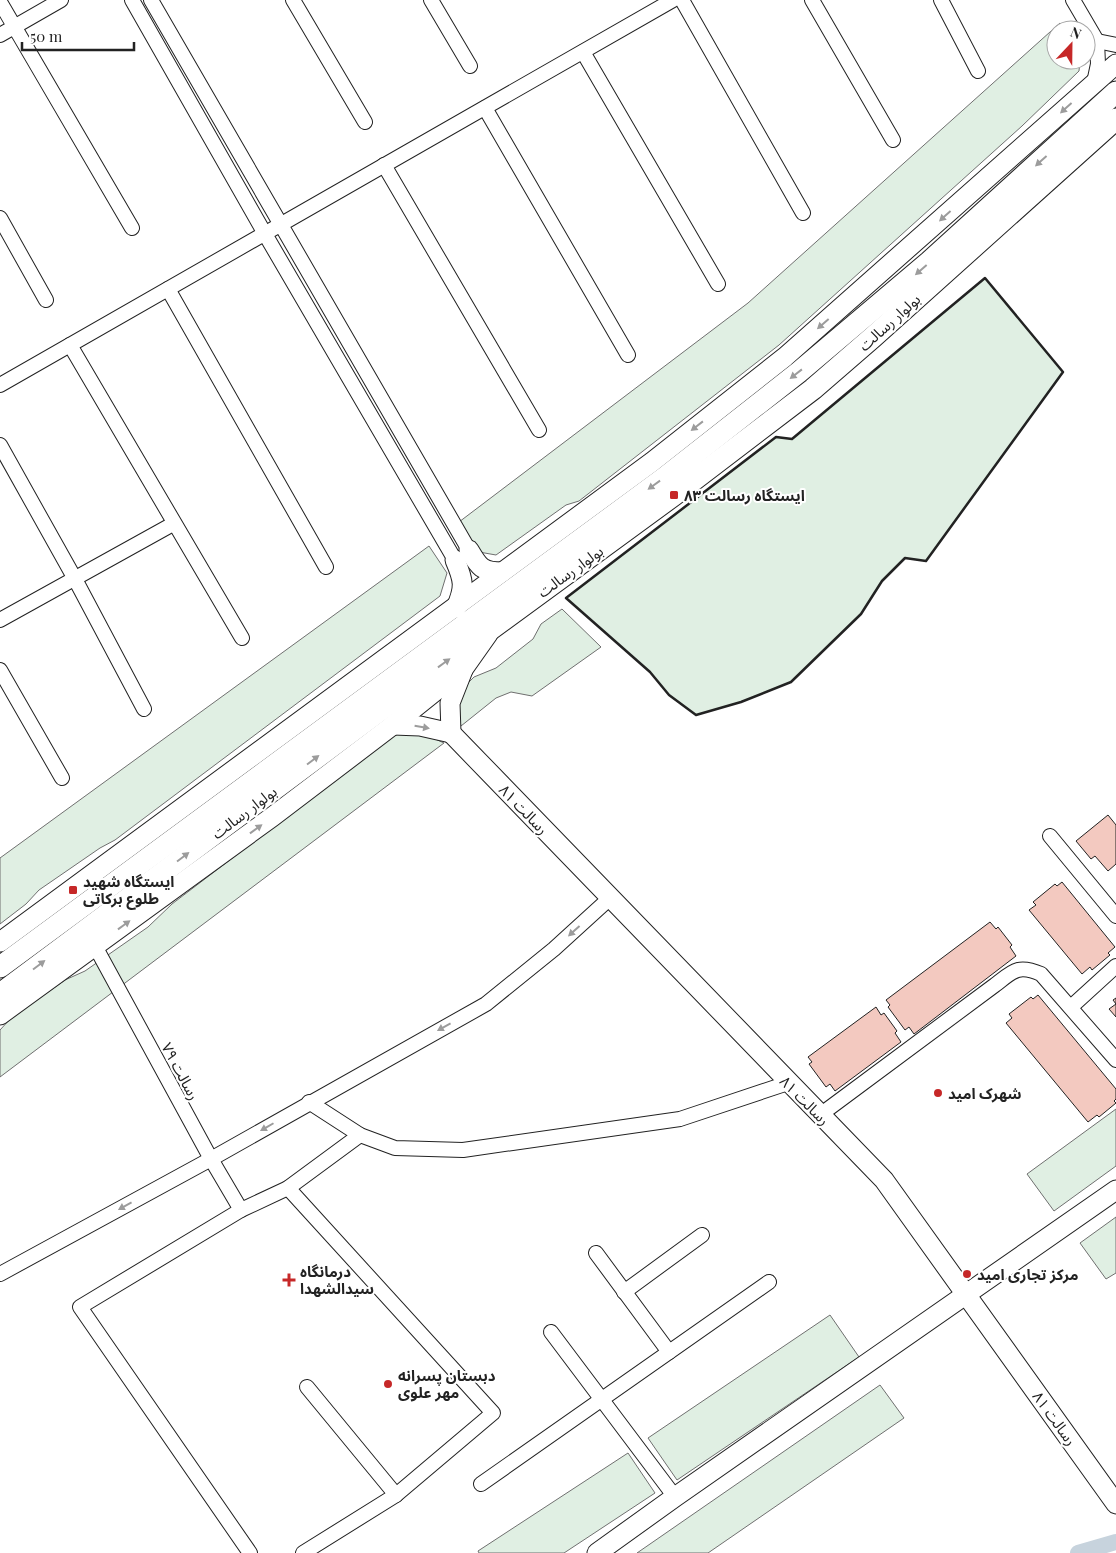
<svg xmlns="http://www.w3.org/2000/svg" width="1116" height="1553" font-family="'Playfair Display','Noto Sans Arabic',serif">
  <rect width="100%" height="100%" fill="#fff"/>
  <g fill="#e0efe3" stroke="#6f6f6f">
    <polygon points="1060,23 1065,30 1056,30 1056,60 1080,60 1079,71 1022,126 779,345 579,501 566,505 496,555 479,552 459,522 748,303"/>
    <polygon points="985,278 1063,372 926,561 905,558 882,581 861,614 791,682 741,702 696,715 669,695 650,672 566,598 776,437 792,439"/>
    <polygon points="429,546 447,573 440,596 115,840 100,848 39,890 26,904 0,924 0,858"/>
    <polygon points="562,609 601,647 532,696 511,692 496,698 461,726 457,707 466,685 474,677 496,668 533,639 541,624"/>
    <polygon points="420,732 444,743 0,1077 0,1030 11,1018 65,980 85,971 148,927 172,904 395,734"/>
    <polygon points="1116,1109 1116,1166 1054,1211 1027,1174"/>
    <polygon points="1116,1217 1116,1273 1106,1279 1080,1243"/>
    <polygon points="830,1315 859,1357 677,1480 648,1438"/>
    <polygon points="880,1385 904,1418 708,1553 637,1553"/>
    <polygon points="628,1453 655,1493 564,1553 479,1553 478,1551"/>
  </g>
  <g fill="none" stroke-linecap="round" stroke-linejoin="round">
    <polyline stroke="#c7d3dd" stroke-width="16" points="1078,1553 1116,1542"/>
  </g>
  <g fill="#f3c9c0" stroke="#222">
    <polygon points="1108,815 1116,825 1116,864 1108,871 1095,856 1091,859 1076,841"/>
    <polygon points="1062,882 1115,947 1108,953 1110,955 1092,970 1090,967 1082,974 1029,910 1036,905 1033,902 1055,884 1057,886"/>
    <polygon points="990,922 996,929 998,927 1012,945 1010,947 1016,956 914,1034 909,1027 905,1030 888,1007 890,1005 886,1000"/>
    <polygon points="1038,995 1116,1089 1116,1099 1114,1101 1116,1103 1099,1117 1097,1115 1088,1122 1006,1023 1012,1018 1009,1014 1031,997 1033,999"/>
    <polygon points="1116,998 1116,1017 1109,1009 1116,1004 1113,1000"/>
    <polygon points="876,1007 881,1015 884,1013 897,1031 895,1033 901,1042 835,1091 830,1084 826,1087 809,1064 812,1062 808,1057"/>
  </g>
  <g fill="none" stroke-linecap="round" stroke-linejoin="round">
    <defs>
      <g id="street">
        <polyline points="132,0 265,234 455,560"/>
        <polyline points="151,0 469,550"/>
        <polyline points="293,0 365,122"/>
        <polyline points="431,0 470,66"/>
        <polyline points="682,0 803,213"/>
        <polyline points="812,0 893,140"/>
        <polyline points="941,0 978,71"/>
        <polyline points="1073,0 1097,41 1098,64 1094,83"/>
        <polyline points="0,2 132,228"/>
        <polyline points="0,35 61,0"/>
        <polyline points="1097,41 1116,45"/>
        <polyline points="583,52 718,284"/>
        <polyline points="485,108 628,355"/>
        <polyline points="384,165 539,430"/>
        <polyline points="0,218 46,300"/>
        <polyline points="168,289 326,567"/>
        <polyline points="70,345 242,638"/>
        <polyline points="0,385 673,0"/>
        <polyline points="0,445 75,579 144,709"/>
        <polyline points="0,620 173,524"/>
        <polyline points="0,670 62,778"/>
        <polyline points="1050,836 1116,916"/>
        <polyline points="95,946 211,1159 241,1210"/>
        <polyline points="1071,1007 1116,966"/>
        <polyline points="309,1102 360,1135 395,1148 463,1150 680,1119 788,1083"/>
        <path d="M 820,1115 L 995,985 C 1013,971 1018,964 1041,974 L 1116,1060"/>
        <polyline points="288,1188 493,1413 396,1495 303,1553"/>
        <polyline points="596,1253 669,1352"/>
        <polyline points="0,1274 211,1159 486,1004 554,949 610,898"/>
        <polyline points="624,1292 702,1235"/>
        <polyline points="551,1332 675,1497"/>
        <polyline points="307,1387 396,1495"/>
        <polyline points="481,1484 769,1282"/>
        <polyline points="250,1553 80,1307 241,1210 288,1188 360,1135"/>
      </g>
      <g id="secondary">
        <path d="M 469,550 C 479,567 482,572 502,572"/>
        <path d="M 455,560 C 464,581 465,587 456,608"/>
        <polyline points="393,725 420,726 451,733"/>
        <polyline points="451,733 884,1180 1116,1504"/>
        <polyline points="451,733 450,703 463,670"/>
        <polyline points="0,942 652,462 785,357 1116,64"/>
        <polyline points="0,1015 272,817 393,725 464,668 488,634"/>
        <polyline points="597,1553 675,1497 1116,1190"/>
      </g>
      <g id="primary">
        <polyline points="0,967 664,478 799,372 929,262 1116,92"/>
        <polyline points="0,994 406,691 674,495 813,389 873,337 1116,119"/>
      </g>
    </defs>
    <use href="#street" stroke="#222" stroke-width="16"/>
    <use href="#secondary" stroke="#222" stroke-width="21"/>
    <use href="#primary" stroke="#222" stroke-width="23"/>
    <use href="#street" stroke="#fff" stroke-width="14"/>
    <use href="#secondary" stroke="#fff" stroke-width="19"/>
    <use href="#primary" stroke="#fff" stroke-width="21"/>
    <polygon stroke="#222" stroke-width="2.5" points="985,278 1063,372 926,561 905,558 882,581 861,614 791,682 741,702 696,715 669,695 650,672 566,598 776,437 792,439"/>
  </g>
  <defs><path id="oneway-solid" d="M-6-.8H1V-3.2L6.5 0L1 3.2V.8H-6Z" transform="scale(1.25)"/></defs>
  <g fill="#9c9c9c">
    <use href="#oneway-solid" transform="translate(1066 108) rotate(138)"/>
    <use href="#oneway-solid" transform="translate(1041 161) rotate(138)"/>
    <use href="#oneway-solid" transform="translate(945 216) rotate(138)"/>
    <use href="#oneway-solid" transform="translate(921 270) rotate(139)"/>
    <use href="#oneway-solid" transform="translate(823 324) rotate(139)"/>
    <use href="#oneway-solid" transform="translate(796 374) rotate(142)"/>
    <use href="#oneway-solid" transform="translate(697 426) rotate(142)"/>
    <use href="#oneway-solid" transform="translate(654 485) rotate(144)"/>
    <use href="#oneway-solid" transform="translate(444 663) rotate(-36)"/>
    <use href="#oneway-solid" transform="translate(422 727) rotate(10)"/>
    <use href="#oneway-solid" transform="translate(313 760) rotate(-37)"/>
    <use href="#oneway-solid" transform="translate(256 829) rotate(-36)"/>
    <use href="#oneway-solid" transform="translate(183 857) rotate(-37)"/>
    <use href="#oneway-solid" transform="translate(124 925) rotate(-36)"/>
    <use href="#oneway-solid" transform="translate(574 931) rotate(138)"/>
    <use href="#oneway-solid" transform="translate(39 965) rotate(-37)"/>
    <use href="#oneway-solid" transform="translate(444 1027) rotate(151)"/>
    <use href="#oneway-solid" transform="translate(267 1127) rotate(150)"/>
    <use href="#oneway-solid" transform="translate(125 1206) rotate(151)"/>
  </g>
  <g fill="#c62828" stroke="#fff" stroke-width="2">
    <rect x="669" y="490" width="10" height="10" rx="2.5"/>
    <rect x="68" y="885" width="10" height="10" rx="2.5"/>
    <circle cx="938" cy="1093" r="5"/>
    <circle cx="967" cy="1274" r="5"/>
    <path d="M286.5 1272.5h5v5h5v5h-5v5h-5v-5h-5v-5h5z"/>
    <circle cx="388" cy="1384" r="5"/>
  </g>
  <g text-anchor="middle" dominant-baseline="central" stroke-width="4" stroke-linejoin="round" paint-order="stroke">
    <g font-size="15" fill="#222" stroke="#fff">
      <text transform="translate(889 322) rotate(-42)">بولوار رسالت</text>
      <text transform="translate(570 571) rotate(-36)">بولوار رسالت</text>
      <text transform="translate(524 809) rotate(46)">رسالت ۸۱</text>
      <text transform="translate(244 812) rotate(-37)">بولوار رسالت</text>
      <text transform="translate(181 1071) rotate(62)">رسالت ۷۹</text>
      <text transform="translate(805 1100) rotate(45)">رسالت ۸۱</text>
      <text transform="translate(1055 1418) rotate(54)">رسالت ۸۱</text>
    </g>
    <g font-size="15" font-weight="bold" fill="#222" stroke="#fff" text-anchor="start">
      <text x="684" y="495">ایستگاه رسالت ۸۳</text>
      <text x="83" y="881">ایستگاه شهید<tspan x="83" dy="17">طلوع برکاتی</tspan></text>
      <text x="948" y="1093">شهرک امید</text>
      <text x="300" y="1271">درمانگاه<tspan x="300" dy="17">سیدالشهدا</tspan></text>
      <text x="977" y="1274">مرکز تجاری امید</text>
      <text x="398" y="1375">دبستان پسرانه<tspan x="398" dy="17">مهر علوی</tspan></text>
    </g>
  </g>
  <g transform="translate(1071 45) rotate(22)"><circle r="24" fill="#ffffff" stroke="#a7a7a7"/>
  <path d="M0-4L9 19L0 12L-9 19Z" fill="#c62828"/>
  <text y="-8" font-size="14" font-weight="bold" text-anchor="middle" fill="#222222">N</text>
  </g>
  <path d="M22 42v8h112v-8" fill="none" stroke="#222222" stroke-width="2.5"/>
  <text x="30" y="42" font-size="15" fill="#222222" stroke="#ffffff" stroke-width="4" paint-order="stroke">50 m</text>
</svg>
